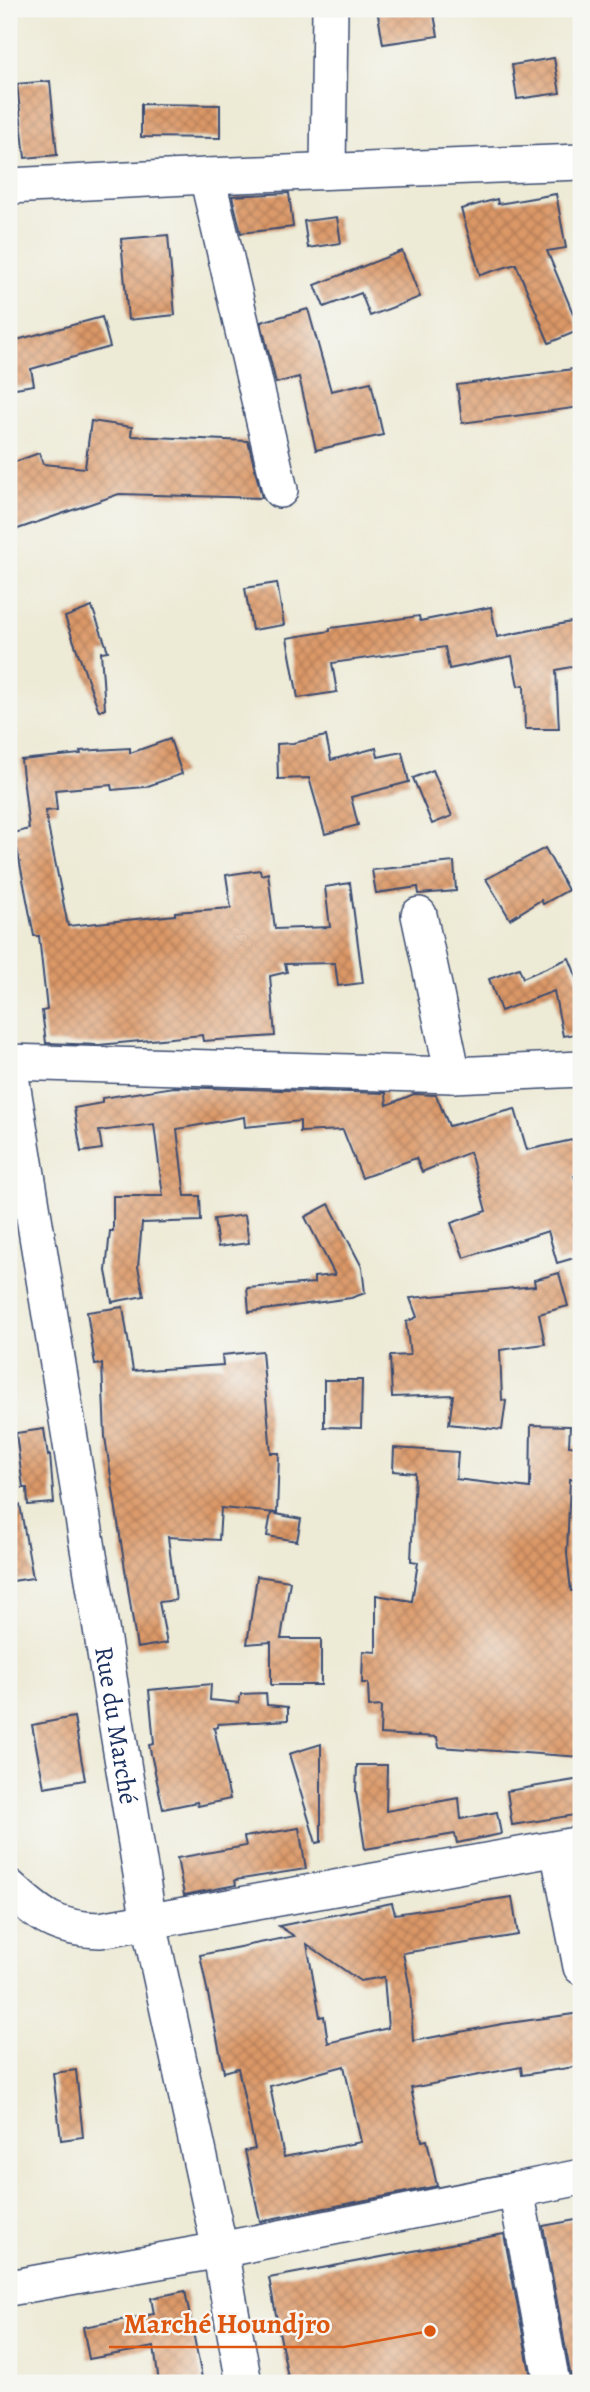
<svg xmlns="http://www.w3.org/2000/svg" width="590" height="2392" font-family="Alegreya,serif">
  <defs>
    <pattern id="building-cross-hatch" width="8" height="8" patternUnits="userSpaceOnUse" patternTransform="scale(1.75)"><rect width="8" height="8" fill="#dc9866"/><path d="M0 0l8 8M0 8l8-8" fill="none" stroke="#b27c57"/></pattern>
  </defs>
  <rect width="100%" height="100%" fill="#f6f6f2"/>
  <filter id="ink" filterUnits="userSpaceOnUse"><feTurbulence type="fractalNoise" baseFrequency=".0143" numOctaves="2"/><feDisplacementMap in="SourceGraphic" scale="14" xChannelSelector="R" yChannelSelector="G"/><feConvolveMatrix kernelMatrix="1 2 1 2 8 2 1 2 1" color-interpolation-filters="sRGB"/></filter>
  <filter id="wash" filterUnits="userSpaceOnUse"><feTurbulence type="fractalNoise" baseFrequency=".00686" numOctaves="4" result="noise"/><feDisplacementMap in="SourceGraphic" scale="28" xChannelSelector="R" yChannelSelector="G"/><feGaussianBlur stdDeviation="1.57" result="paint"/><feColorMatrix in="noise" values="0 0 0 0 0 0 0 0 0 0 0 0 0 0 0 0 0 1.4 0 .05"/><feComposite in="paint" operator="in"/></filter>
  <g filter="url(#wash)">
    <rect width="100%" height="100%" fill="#edead5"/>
    <g id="blocks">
      <g fill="url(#building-cross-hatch)" fill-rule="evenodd">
        <polygon points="377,9 433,9 438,36 383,44"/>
        <polygon points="554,58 560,93 517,99 512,65"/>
        <polygon points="50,81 57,155 25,158 17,84"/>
        <polygon points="141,104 220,105 220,138 141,137"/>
        <polygon points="289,193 293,227 241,233 232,196"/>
        <polygon points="556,194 566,248 547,251 580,330 549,343 516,264 480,275 461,209 497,199 498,204"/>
        <polygon points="337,217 341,243 308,248 304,221"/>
        <polygon points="168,235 175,315 128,320 121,239"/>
        <polygon points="402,251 420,297 370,316 361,293 324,307 315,285"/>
        <polygon points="308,309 331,391 371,382 383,435 316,450 299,377 276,383 261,322"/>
        <polygon points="102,317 110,347 31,369 34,385 9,389 9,342"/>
        <polygon points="581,368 581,407 462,423 457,385"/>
        <polygon points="91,421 132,427 131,436 248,441 262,498 119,494 9,532 9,464 39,453 43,464 85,468"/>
        <polygon points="277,583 284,625 252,630 245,588"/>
        <polygon points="92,607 108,651 101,652 105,709 99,711 65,617"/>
        <polygon points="491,607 497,637 581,620 581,665 556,670 559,729 525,729 524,685 518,686 512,656 449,669 445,647 332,663 337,692 298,698 287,638 330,631 330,628 419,616 420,621"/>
        <polygon points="326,736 331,760 376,748 378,757 402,752 409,782 351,797 358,825 325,834 309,778 278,779 277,744 293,743"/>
        <polygon points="170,739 182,774 145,787 112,790 111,785 55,790 57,810 45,811 68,926 175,915 175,912 231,908 226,875 260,870 261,875 268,873 275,929 330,927 325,887 350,883 363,983 338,986 335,963 285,964 287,972 270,976 275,1036 203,1041 202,1035 99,1045 46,1043 42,1011 47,1010 39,936 34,936 14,833 29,829 21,760 81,754 80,751 130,748 130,753"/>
        <polygon points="433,770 452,816 432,824 413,778"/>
        <polygon points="545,848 568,890 543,904 541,900 510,919 486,879"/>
        <polygon points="454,862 456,891 419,894 418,887 376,893 372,870"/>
        <polygon points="569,958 581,988 581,1033 563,1036 554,991 501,1011 489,979 519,968 523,978"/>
        <polygon points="174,1087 386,1093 387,1105 414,1094 436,1095 449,1126 515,1109 527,1150 581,1138 581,1174 574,1176 581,1199 581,1222 574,1224 581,1256 557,1263 548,1231 464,1258 451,1223 486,1211 470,1152 422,1172 416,1158 362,1178 343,1130 300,1132 300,1121 245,1127 244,1117 177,1129 185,1196 200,1196 201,1221 142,1223 138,1267 144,1296 112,1302 106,1271 110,1231 113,1231 113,1196 163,1196 154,1124 99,1131 102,1149 81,1152 74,1108 102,1103 102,1098"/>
        <polygon points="329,1204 362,1267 365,1293 351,1298 249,1312 247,1288 314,1283 314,1277 335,1275 305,1217"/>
        <polygon points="245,1215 249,1243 218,1247 214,1219"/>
        <polygon points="559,1273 568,1306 539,1314 545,1344 500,1350 502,1400 506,1401 502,1430 449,1424 453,1395 392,1397 390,1356 410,1355 406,1322 417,1317 410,1298 535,1286 534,1280"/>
        <polygon points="123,1307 133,1371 223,1365 222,1355 262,1351 271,1453 279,1453 277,1513 221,1508 219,1540 168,1537 176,1600 159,1602 167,1643 137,1648 105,1437 102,1364 95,1365 87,1312"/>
        <polygon points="324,1380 362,1380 361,1428 324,1427"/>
        <polygon points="531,1425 570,1426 569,1446 581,1447 581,1481 570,1479 567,1554 571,1591 581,1590 581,1757 439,1747 437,1737 380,1734 381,1706 369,1707 368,1683 362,1683 363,1651 376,1652 376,1595 412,1601 418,1562 411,1561 415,1473 393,1471 394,1448 458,1452 456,1479 530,1488"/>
        <polygon points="44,1429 48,1456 50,1455 54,1503 28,1505 27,1488 23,1488 16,1433"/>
        <polygon points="20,1505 33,1578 12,1581 9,1562 9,1506"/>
        <polygon points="271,1513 301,1519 297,1541 267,1536"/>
        <polygon points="257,1576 290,1581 281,1639 321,1639 321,1685 271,1685 271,1642 247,1644"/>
        <polygon points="211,1684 210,1700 239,1703 241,1694 266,1693 267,1705 288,1707 288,1720 218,1724 218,1727 214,1728 230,1799 198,1806 197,1802 163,1809 149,1745 154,1744 149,1690"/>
        <polygon points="74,1717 85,1780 44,1787 32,1725"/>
        <polygon points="321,1744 321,1842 316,1843 289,1754"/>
        <polygon points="357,1765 387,1765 386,1811 459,1798 461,1819 497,1812 501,1834 457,1843 455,1834 365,1849 356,1792"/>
        <polygon points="581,1779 581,1814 512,1825 507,1791"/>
        <polygon points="299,1828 306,1869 235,1880 236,1885 184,1895 177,1858 246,1846 244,1837"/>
        <path d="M 512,1897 L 518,1935 L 403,1953 L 410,1989 L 413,2041 L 502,2024 L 581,2013 L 581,2066 L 522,2075 L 521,2067 L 411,2088 L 422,2141 L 427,2140 L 437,2186 L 260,2221 L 245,2151 L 255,2149 L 238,2068 L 224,2072 L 200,1955 L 294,1936 L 279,1926 L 392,1903 L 395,1914 ZM 307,1944 L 360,1981 L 384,1977 L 388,2028 L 328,2043 L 324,2016 L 320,2017 ZM 344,2066 L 361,2142 L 284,2157 L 270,2086 Z"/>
        <polygon points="76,2070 83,2137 61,2140 53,2073"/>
        <polygon points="581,2219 581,2383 572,2383 543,2226"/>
        <polygon points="504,2234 532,2383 289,2383 269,2278"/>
        <polygon points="185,2291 203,2383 159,2383 154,2347 89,2359 83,2327 154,2314 151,2298"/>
      </g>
    </g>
  </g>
  <g filter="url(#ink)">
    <use href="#blocks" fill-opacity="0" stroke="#3a4b70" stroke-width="2"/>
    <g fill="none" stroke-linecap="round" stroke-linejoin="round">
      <defs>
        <g id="minor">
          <polyline points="328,171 330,9"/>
          <polyline points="207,176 280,490"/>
          <polyline points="9,186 207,176 581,162"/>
          <polyline points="419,915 453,1075"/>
          <polyline points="9,1062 453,1075 581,1069"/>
          <path id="s1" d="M 9,1064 L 149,1923 L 220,2250 L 244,2383"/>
          <polyline points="558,1849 581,1967"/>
          <path d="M 9,1887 C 40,1916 56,1929 100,1930 L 581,1844"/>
          <polyline points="516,2190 552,2383"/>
          <polyline points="9,2288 220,2250 581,2177"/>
        </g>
      </defs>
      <use href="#minor" stroke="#3a4b70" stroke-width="38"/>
      <use href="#minor" stroke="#fff" stroke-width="35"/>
    </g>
  </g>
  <g text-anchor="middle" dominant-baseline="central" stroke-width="5" stroke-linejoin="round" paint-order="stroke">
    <g font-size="26" fill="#1b2f5e" stroke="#f6f6f2">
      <text stroke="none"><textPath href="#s1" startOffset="670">Rue du Marché</textPath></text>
    </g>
  </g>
  <path fill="none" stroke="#de5710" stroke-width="2.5" d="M430 2331L344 2347H109"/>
  <circle fill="#de5710" stroke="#f6f6f2" stroke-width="2.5" cx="430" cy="2331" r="7"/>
  <g font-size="28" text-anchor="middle" font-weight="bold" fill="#de5710" stroke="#f6f6f2" stroke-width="5" stroke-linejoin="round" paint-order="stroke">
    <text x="227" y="2333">Marché Houndjro</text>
  </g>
  <rect width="590" height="2392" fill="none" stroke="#f6f6f2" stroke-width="35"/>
</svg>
